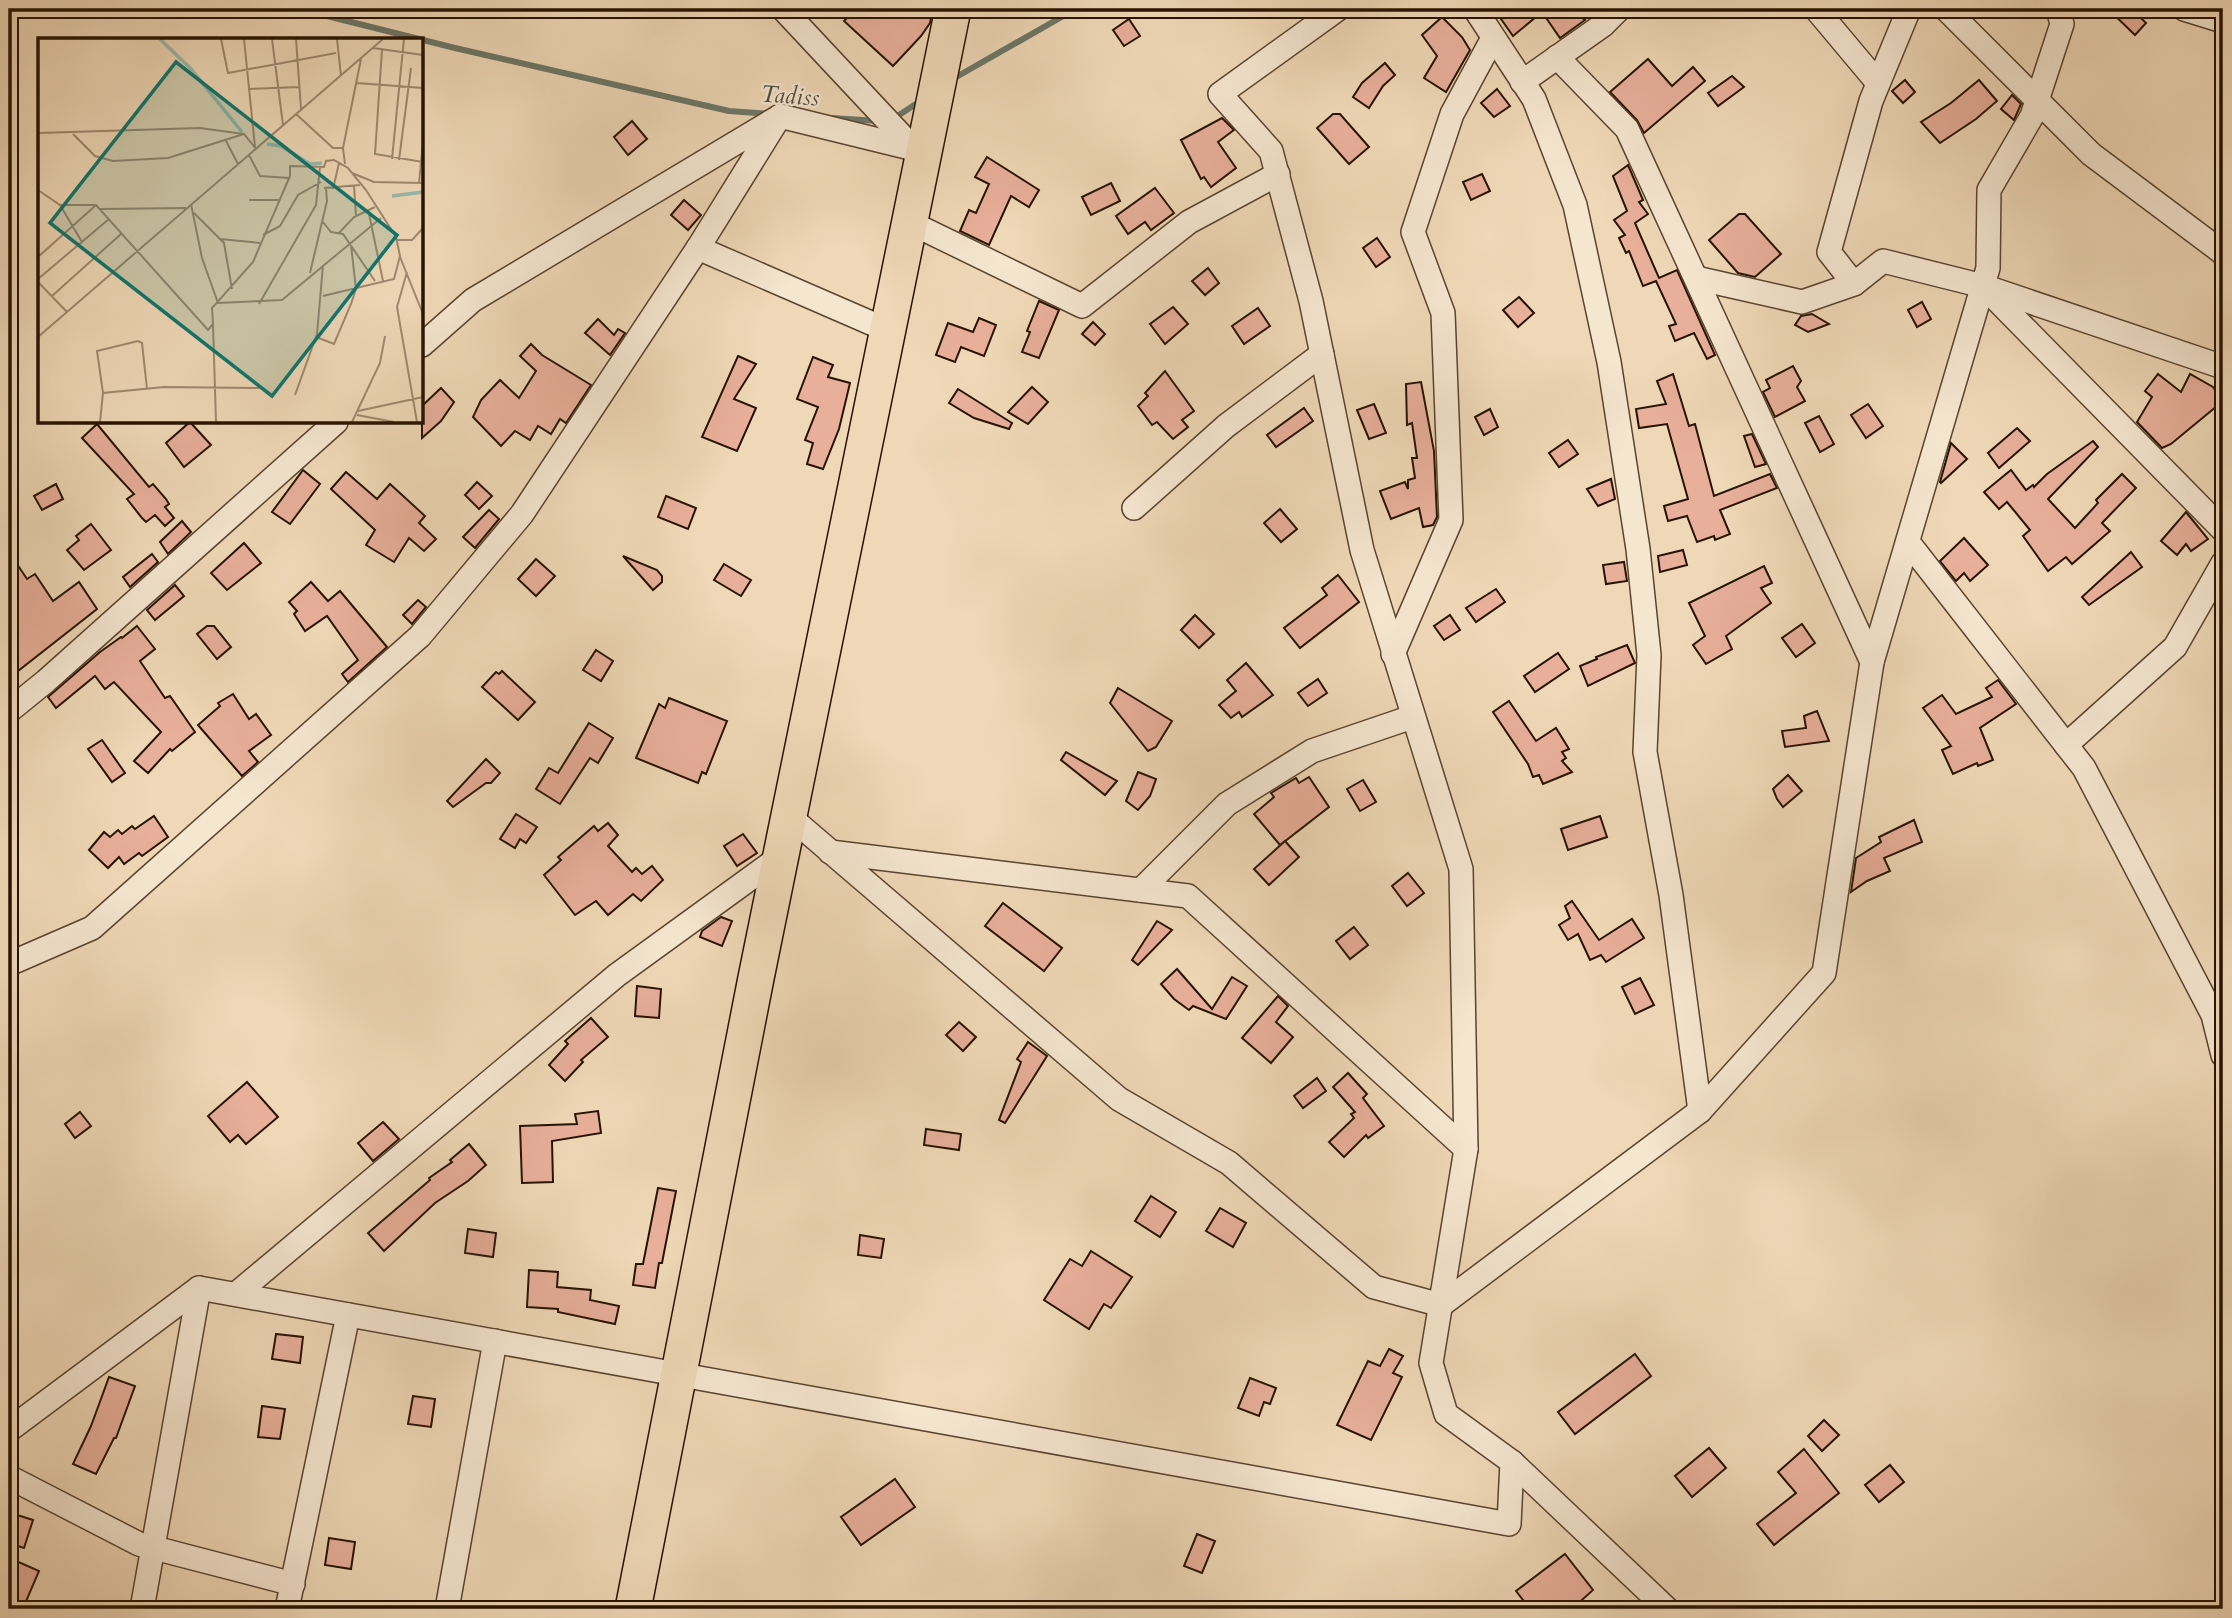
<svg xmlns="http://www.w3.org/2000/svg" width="2232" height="1618" font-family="Cardo,serif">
  <rect width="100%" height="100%" fill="#efd8b7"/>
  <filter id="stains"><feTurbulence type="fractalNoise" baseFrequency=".00286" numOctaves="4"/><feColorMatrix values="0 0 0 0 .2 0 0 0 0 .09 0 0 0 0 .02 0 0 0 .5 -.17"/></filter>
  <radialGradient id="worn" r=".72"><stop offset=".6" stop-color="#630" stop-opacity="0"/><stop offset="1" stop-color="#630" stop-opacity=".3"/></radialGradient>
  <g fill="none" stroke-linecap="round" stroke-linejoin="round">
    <g stroke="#6c7768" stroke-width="6">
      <polyline points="299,9 455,48 729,111 771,114"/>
      <polyline points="951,80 1072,11 1236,16 1259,9"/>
      <polyline points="831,118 879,121"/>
      <polyline points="893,119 922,100"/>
    </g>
  </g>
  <g fill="#e8af9b" stroke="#271302" stroke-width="2">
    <polygon points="856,9 933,9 930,23 921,36 893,66 844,21"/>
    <polygon points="1494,9 1573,9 1585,20 1560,38 1542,12 1513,36"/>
    <polygon points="2108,9 2132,9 2146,23 2135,35"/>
    <polygon points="1442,17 1462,37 1470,50 1446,92 1424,78 1437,56 1422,35"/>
    <polygon points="1129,19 1140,36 1124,46 1113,30"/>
    <polygon points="1648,59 1672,86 1693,67 1705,81 1644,133 1637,120 1610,92"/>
    <polygon points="1385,63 1395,75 1383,86 1369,108 1353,97 1362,83"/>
    <polygon points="1732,76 1744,87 1718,106 1708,93"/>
    <polygon points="1905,80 1915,92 1903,103 1892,91"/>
    <polygon points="1979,80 1997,101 1976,119 1940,143 1921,122 1951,103"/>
    <polygon points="1497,89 1510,106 1494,117 1481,103"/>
    <polygon points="2012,95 2021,104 2014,120 2001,109"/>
    <polygon points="1333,114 1340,114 1369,147 1349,164 1317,128"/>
    <polygon points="1222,118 1234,130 1218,142 1236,168 1211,187 1204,177 1201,179 1181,140"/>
    <polygon points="632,121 647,139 628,155 614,137"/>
    <polygon points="987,157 1039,190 1029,207 1011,196 989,245 960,231 969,210 976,213 989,184 975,177"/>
    <polygon points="1628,165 1643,200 1639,202 1648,214 1635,223 1659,278 1677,270 1715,355 1707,359 1694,333 1675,341 1669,326 1676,324 1656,281 1643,286 1629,251 1626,253 1619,238 1625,235 1614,220 1627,211 1613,176"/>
    <polygon points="1482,174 1490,191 1471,200 1463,182"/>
    <polygon points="1111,183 1120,201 1091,215 1082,197"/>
    <polygon points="1155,188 1174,213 1151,230 1145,222 1128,234 1116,216"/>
    <polygon points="684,200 701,215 688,230 671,215"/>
    <polygon points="1739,214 1745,214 1781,254 1755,277 1738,273 1709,240"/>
    <polygon points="1377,238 1390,257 1376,267 1363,248"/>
    <polygon points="1208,268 1219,283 1205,295 1192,281"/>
    <polygon points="1519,297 1534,313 1518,327 1503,310"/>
    <polygon points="1039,301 1059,310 1039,358 1022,352 1030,332 1027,331"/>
    <polygon points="1922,302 1931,319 1917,327 1908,310"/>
    <polygon points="1173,307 1188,324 1165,344 1150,324"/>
    <polygon points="1258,308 1270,326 1244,344 1232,326"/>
    <polygon points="1812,314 1829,324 1808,332 1795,325 1801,316"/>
    <polygon points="979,318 996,325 984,356 961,347 955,362 936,355 948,323 973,332"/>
    <polygon points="598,319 614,335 618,329 625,333 610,355 585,333"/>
    <polygon points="1093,322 1105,334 1095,345 1082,334"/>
    <polygon points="531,344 542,355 591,385 566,423 560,419 551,434 538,426 530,440 515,431 501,446 473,417 481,400 500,380 519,398 536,371 520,356"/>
    <polygon points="738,356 756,364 734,399 756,408 737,451 702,437"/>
    <polygon points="813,357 833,365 828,377 850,383 839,429 823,469 807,464 813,443 805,440 818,407 797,399"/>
    <polygon points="1793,366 1801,381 1797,387 1805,401 1775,417 1763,392 1770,388 1766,380"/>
    <polygon points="1165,371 1194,411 1182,420 1188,427 1173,439 1157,422 1152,425 1138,406 1148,396 1145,393"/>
    <polygon points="1673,374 1689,426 1695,424 1714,496 1770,474 1777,488 1720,510 1730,534 1715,540 1714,536 1697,542 1687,516 1668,521 1664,506 1688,499 1667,424 1639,428 1636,409 1666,404 1657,381"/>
    <polygon points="2158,374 2181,392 2190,374 2213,387 2223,401 2171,444 2162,448 2137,422 2152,397 2145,391"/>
    <polygon points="1421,382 1434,451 1437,517 1433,525 1423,527 1419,508 1391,519 1380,491 1405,482 1408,489 1408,480 1415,478 1412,458 1417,458 1412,423 1407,425 1406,384"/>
    <polygon points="1032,387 1048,402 1028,424 1008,412"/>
    <polygon points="441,388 454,402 441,421 422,438 422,406"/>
    <polygon points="958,389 1012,423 1009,429 974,418 949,403"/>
    <polygon points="1374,404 1386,433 1369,439 1357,410"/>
    <polygon points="1868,404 1883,426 1866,438 1851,415"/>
    <polygon points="1304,408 1313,421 1276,447 1267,435"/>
    <polygon points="1490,409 1498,427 1484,435 1475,417"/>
    <polygon points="1819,416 1834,444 1820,452 1805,423"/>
    <polygon points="190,422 211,445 184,467 166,443"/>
    <polygon points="97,424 149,487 153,484 166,499 169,504 165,507 174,518 165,526 155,515 146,522 142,518 127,499 134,494 82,438"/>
    <polygon points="2017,428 2030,441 1999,468 1988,453"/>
    <polygon points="1752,434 1766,464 1755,467 1744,436"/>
    <polygon points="1568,440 1578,454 1559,467 1549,453"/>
    <polygon points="2093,441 2098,447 2048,499 2075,528 2098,503 2096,500 2122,474 2136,488 2102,523 2110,531 2072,564 2066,557 2048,571 2023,536 2030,530 2007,502 1999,509 1984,492 2011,470 2026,490 2033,485 2034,487 2047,474"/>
    <polygon points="1951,443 1967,459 1941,483 1940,482"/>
    <polygon points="303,470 320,484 290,524 272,512"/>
    <polygon points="346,472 377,499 390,484 425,516 419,523 436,539 424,551 409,538 394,562 366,545 375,530 331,489"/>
    <polygon points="1611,479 1615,499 1598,506 1587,489"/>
    <polygon points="477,482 492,496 479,509 465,495"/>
    <polygon points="56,484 63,499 42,510 34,496"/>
    <polygon points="666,496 696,508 688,529 658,517"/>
    <polygon points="1280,509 1297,529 1281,542 1264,523"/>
    <polygon points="489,510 499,519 475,548 463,537"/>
    <polygon points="2186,512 2208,539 2191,551 2186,544 2177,555 2161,541"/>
    <polygon points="182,521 191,532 168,554 160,542"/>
    <polygon points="91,524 111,550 84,570 67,550 79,540 76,536"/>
    <polygon points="1964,538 1988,565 1970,581 1964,573 1956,581 1940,561"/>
    <polygon points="244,543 261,563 227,590 211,573"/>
    <polygon points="1683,550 1687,565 1660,572 1658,556"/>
    <polygon points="9,552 27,579 35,574 53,601 79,582 97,609 18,671 9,658"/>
    <polygon points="2131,552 2142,567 2089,605 2082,597"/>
    <polygon points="152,554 158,562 130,587 123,577"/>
    <polygon points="623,556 657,570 662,576 662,582 653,590"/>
    <polygon points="536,559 555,576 536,596 518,579"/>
    <polygon points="1624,562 1627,581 1606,584 1603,565"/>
    <polygon points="724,564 751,580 741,596 714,580"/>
    <polygon points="1764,566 1772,583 1761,588 1771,603 1726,636 1732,649 1706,664 1693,645 1705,636 1689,603"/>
    <polygon points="1338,575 1359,602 1300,648 1284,628 1327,595 1322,588"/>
    <polygon points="311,582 328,601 340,591 387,647 348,682 342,674 358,660 327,616 305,631 294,614 297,611 289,602"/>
    <polygon points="175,585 184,596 155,620 147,610"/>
    <polygon points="1496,589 1505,602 1476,622 1466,608"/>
    <polygon points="418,600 426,607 412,624 403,615"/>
    <polygon points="1195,615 1214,634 1199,648 1181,630"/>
    <polygon points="1450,615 1460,630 1444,640 1434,626"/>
    <polygon points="1802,624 1815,643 1796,657 1782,638"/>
    <polygon points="137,626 155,649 140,661 165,698 170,696 195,732 172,751 170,749 148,773 134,761 161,732 114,682 105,689 95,676 56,708 48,697 100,652 121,637 122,638"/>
    <polygon points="207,626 214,626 231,647 217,659 197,634"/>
    <polygon points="1627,645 1635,663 1588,686 1580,666 1597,659 1596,657"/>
    <polygon points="596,650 613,661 601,681 583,670"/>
    <polygon points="1558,653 1569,669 1535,692 1524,676"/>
    <polygon points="1246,663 1273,695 1242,717 1239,712 1231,718 1219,705 1236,691 1227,680"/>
    <polygon points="502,671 535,702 518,720 482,687 496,672 499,674"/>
    <polygon points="1318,679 1327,693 1308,706 1298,693"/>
    <polygon points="1998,680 2016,704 1980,728 1993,760 1978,766 1977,763 1953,774 1942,750 1951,746 1923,708 1942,695 1956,714 1992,697 1986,688"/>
    <polygon points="1118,688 1172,721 1156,747 1148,751 1110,703"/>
    <polygon points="233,694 249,719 256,714 271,735 249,751 258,762 242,776 198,725 220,706 218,703"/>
    <polygon points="669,698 727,721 706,774 702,772 698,783 636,758 659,704 665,708"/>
    <polygon points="1509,701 1536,741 1556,728 1569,749 1562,752 1566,758 1562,761 1572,772 1543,784 1539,775 1533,777 1528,764 1493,712"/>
    <polygon points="1817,711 1829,741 1785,747 1782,731 1806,728 1804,716"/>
    <polygon points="589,723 613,738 598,763 590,758 560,804 536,789 549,768 558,773"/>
    <polygon points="102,740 125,773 112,782 88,749"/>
    <polygon points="1066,752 1117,781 1105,795 1061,760"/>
    <polygon points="486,759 500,773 491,783 486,783 453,807 447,801"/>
    <polygon points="1138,772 1156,779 1150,796 1138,810 1126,801"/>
    <polygon points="1788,775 1802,791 1783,807 1777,799 1773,789"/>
    <polygon points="1309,777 1329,807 1280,845 1254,814 1274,797 1271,793 1296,778 1299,783"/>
    <polygon points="1363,780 1376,802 1360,811 1347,789"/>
    <polygon points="516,814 537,827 526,843 520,839 515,848 500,839"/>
    <polygon points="154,816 168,837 142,856 139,853 124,864 119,857 108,868 89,850 104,832 110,837 118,830 122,834 132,826 135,829"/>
    <polygon points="1600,816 1607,837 1568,850 1561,829"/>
    <polygon points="1914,820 1922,842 1884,858 1890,871 1867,881 1851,892 1856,858 1881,842 1879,837"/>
    <polygon points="608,823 618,835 608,846 632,872 636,868 642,874 652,866 663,880 641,901 633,894 608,915 596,901 575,915 544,875 561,860 558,857 594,826 598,831"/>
    <polygon points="743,834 757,853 737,866 724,846"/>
    <polygon points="1285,841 1299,857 1269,885 1254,869"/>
    <polygon points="1408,873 1424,893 1407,906 1392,886"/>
    <polygon points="1572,901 1599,940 1632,919 1644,938 1606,962 1601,955 1590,960 1578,934 1568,940 1559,925 1570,918 1565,906"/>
    <polygon points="1003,903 1062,948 1044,971 985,926"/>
    <polygon points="721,917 732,921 722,946 700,937 702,931"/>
    <polygon points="1157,921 1172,930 1138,965 1132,960"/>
    <polygon points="1354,927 1368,945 1350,959 1336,941"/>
    <polygon points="1177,969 1212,1009 1232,977 1247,986 1226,1019 1193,1006 1189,1010 1174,999 1161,984"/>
    <polygon points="1640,978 1654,1005 1635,1014 1622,987"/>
    <polygon points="637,986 661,989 659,1018 635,1016"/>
    <polygon points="1278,996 1288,1006 1276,1022 1293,1037 1271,1063 1242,1038"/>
    <polygon points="591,1018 608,1037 581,1060 583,1062 565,1081 549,1065 568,1044 565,1041"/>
    <polygon points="959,1022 976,1037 963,1051 946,1035"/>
    <polygon points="1028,1042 1047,1056 1005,1123 999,1120 1021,1062 1017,1059"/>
    <polygon points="1348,1073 1367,1094 1363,1098 1384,1126 1368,1138 1366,1135 1344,1157 1329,1142 1354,1118 1351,1114 1355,1112 1333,1087"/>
    <polygon points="1317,1078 1326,1091 1303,1108 1294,1096"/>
    <polygon points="247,1082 278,1117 246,1144 238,1135 230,1142 208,1116"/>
    <polygon points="598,1111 601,1133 552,1141 553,1182 522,1183 520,1126 577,1124 575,1114"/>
    <polygon points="80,1112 91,1126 75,1138 65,1124"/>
    <polygon points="383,1122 399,1139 373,1161 358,1143"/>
    <polygon points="926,1129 961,1134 959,1150 924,1145"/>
    <polygon points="469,1144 486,1165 468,1181 435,1203 384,1251 368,1233 430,1180 429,1178 452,1162 450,1160"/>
    <polygon points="658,1188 676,1191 662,1263 659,1263 655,1288 633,1285 636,1264 643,1264"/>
    <polygon points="1151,1196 1176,1212 1160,1237 1135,1221"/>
    <polygon points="1220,1208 1246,1223 1233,1247 1206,1231"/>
    <polygon points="468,1229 496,1233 493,1257 465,1253"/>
    <polygon points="860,1235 884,1239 881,1258 858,1255"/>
    <polygon points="1091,1251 1132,1277 1111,1308 1104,1304 1089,1329 1044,1300 1070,1259 1082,1266"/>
    <polygon points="529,1270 558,1272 557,1287 591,1290 590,1300 619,1306 615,1324 558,1312 558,1309 527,1307"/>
    <polygon points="276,1334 303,1337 300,1363 272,1359"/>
    <polygon points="1389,1349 1403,1356 1393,1373 1402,1377 1371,1440 1337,1425 1368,1361 1380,1366"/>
    <polygon points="1635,1354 1651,1376 1575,1434 1558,1412"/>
    <polygon points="109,1377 135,1386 116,1438 114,1438 96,1474 73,1464 91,1426"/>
    <polygon points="1250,1378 1276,1388 1270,1404 1264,1402 1259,1416 1238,1408"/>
    <polygon points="413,1396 435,1399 431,1427 408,1424"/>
    <polygon points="262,1406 285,1409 280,1439 258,1437"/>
    <polygon points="1824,1420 1839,1435 1822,1451 1808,1436"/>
    <polygon points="1709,1448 1726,1468 1692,1497 1675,1476"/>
    <polygon points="1804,1449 1839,1493 1774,1545 1757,1524 1796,1493 1778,1472"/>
    <polygon points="1890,1465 1904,1482 1879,1502 1865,1485"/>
    <polygon points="895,1479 915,1507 861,1545 841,1517"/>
    <polygon points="17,1515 33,1520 24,1548 9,1543"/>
    <polygon points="1197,1534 1215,1541 1202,1573 1184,1566"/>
    <polygon points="329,1538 355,1542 351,1569 325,1565"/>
    <polygon points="1565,1554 1593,1590 1572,1609 1530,1609 1516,1591"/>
    <polygon points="14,1560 39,1571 24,1606 9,1598 9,1572"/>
  </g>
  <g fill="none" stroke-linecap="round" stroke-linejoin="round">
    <defs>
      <g id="minor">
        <polyline points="783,9 914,149"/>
        <polyline points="1475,9 1534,99 1575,205 1609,362 1638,549 1649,655 1645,752 1671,895 1700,1111"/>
        <polyline points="1816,9 1878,83"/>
        <polyline points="1946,9 2091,154 2223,253"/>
        <polyline points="2184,9 2223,21"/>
        <polyline points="1557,57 1627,129 1872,662"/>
        <polyline points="1522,82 1603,25 1619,9"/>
        <polyline points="909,222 1082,306 1189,222 1278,174"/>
        <polyline points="698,248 887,330"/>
        <polyline points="1696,278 1802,302 1854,284 1883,261 1983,286 2223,367"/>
        <polyline points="1854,284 1829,252 1871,101 1909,9"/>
        <polyline points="1988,291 2223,530"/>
        <polyline points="422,345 473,300 777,118"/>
        <polyline points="1134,508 1226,426 1322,354"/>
        <polyline points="1908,542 2084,768 2213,1015 2223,1055"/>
        <polyline points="1393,654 1451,520 1443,313 1413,232 1452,114 1493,38"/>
        <polyline points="9,711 46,681 336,422"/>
        <polyline points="2066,745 2175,647 2223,563"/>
        <polyline points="789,816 1119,1099 1229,1163 1374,1287 1441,1305 1700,1111 1824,973 1872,662 1988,268 1989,190 2032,116 2062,24 2058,9"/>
        <polyline points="830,852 1188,896 1466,1149"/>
        <polyline points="1141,890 1227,804 1312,751 1412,717"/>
        <polyline points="9,964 92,928 420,636 522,514 698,248 780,116 923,151"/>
        <polyline points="236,1294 617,975 781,856"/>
        <polyline points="9,1430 199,1288 1509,1524 1512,1462 1446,1414 1431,1363 1466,1149 1461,869 1362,550 1311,301 1271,151 1220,94 1338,9"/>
        <polyline points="1512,1462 1667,1609"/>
        <polyline points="9,1477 139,1544 293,1584"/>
        <polyline points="142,1609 199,1288"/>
        <polyline points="287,1609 348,1315"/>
        <polyline points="447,1609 495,1341"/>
      </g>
      <polyline id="primary" points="633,1609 756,978 953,9"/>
    </defs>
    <use href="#minor" stroke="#59442f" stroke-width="26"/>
    <use href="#primary" stroke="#271302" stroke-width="38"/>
    <use href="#minor" stroke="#f5e6d0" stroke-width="23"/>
    <use href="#primary" stroke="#efd8b7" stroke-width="35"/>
  </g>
  <g text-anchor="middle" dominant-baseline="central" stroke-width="5" stroke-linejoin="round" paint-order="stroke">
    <g font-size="24" font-style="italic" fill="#4f4d3e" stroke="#f5e6d0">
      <text transform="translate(790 96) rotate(4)">Tadiss</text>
    </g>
  </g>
  <g transform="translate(38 38)">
    <rect width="385" height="385" fill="#efd8b7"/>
    <path fill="none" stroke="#9abaac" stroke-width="3.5" d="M 122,1 L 153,31 L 204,94M 229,106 L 243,108 L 272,126 L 284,125M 354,158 L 385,154"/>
    <path fill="none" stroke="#9f896f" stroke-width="2" d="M 183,1 L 190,35 L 298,15M 206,1 L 217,109M 234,1 L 245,87M 258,1 L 263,71M 299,1 L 303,38M 335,10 L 385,17M 344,12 L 337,116 L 385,124M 319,45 L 385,50M 211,51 L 262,49M 258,76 L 295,110 L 305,110M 0,95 L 162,90 L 206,96M 35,96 L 57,118 L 75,123 L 130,120 L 206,96 L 218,111M 188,103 L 200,126M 211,117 L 222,138 L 251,140M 354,121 L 366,1M 361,122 L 373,30M 307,126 L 305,110 L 323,21M 314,135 L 336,144 L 385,145M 381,145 L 385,104M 316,148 L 318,178M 286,150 L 322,147M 295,151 L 301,125M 0,152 L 22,167 L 58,167 L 170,292 L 175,286 L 174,270 L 215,224 L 252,138 L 252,128 L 286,129 L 288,123 L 296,122 L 310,130 L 328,152 L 358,199 L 362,218 L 356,241 L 285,258M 211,162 L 242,162M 153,166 L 164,220 L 180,265 L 244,262 L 343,180M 22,167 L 44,204M 61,171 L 148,170M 330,171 L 345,243M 156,175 L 186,205 L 194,251M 285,184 L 293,194 L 305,196 L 337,243M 300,196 L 316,179 L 337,169M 225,197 L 242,188 L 260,157 L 283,144M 182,201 L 222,205M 358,202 L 374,202 L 385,190M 0,219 L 57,168M 362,219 L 385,276M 369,234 L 359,269 L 379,384M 272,235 L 289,163 L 288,150M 0,241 L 71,181M 0,244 L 29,274M 14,258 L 83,196M 221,266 L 278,167 L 282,129M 175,287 L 178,384M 0,299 L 345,1M 278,299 L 296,306 L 313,266 L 318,251 L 313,207M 65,355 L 59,313 L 100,303 L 104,305 L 109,351M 257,357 L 279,296 L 285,227M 320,373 L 385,359M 319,377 L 356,384M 62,384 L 65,355 L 126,349 L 221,350M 314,384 L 342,325 L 347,298"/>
    <path fill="#0f766e" fill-opacity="0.15" stroke="#0f766e" stroke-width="3.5" d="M 138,24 L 359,197 L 234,358 L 12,185 Z"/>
    <rect width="385" height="385" fill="none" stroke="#271302" stroke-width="3.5"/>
  </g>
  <rect width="2232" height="1618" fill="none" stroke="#efd8b7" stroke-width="35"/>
  <rect x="10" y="10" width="2211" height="1597" fill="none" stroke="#271302" stroke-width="3.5"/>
  <rect x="18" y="18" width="2197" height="1583" fill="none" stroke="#271302" stroke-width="2"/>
  <rect width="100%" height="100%" filter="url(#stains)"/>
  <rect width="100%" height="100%" fill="url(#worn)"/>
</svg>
